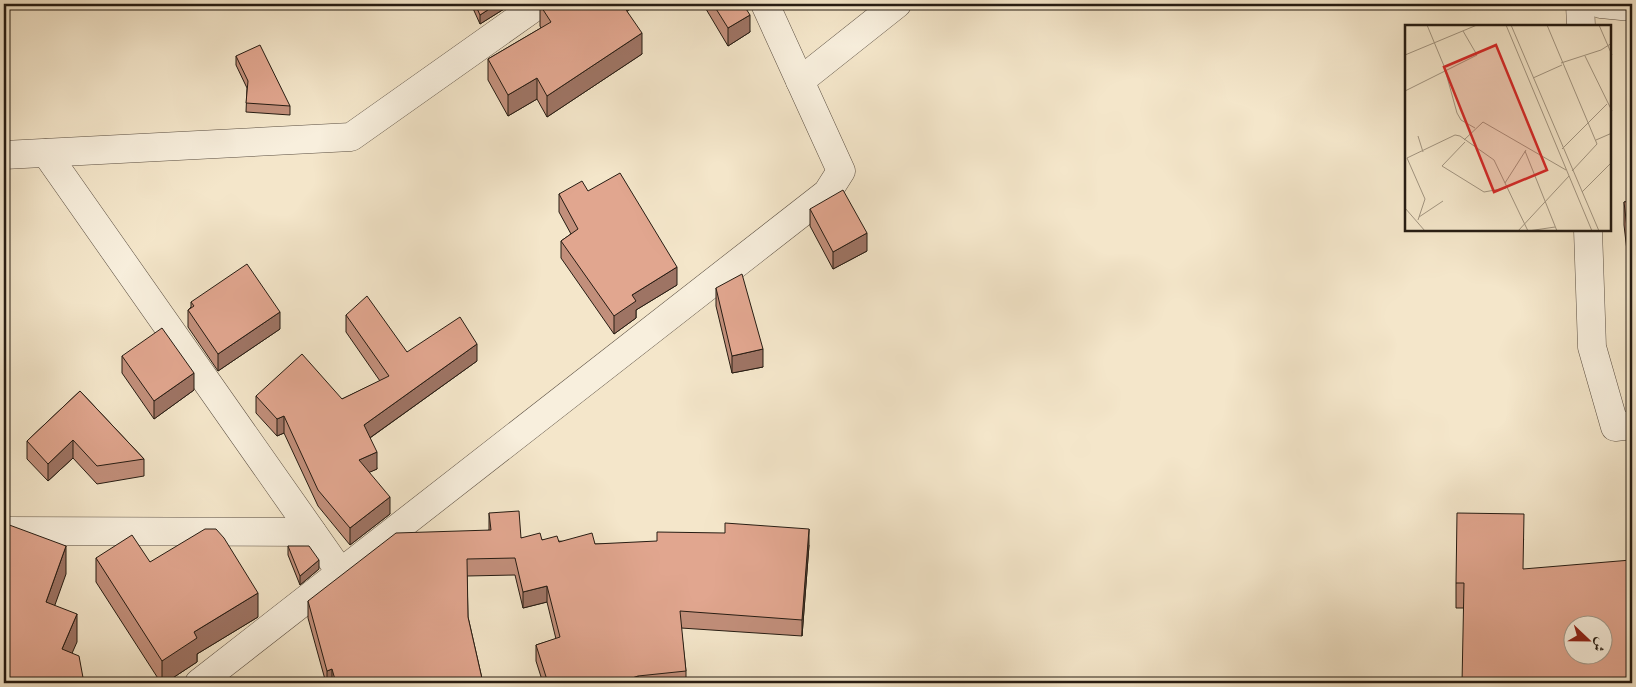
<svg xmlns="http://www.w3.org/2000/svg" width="1636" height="687" font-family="Vollkorn,Amiri,serif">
  <rect width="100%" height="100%" fill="#f4e6ca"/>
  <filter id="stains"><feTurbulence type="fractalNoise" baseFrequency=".004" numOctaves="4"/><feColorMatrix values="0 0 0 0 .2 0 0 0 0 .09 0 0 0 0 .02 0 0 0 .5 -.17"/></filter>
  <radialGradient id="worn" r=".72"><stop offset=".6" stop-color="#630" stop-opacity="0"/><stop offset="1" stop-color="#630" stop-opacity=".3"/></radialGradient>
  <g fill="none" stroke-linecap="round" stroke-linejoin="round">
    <defs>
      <g id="street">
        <polyline points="1580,4 1581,26"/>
        <polyline points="1601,4 1632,7"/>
        <polyline points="800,81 897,4"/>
        <polyline points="46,153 341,573"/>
        <polyline points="4,155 351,137 539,4"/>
        <polyline points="1588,230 1592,347 1615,427 1632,425"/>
        <polyline points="4,531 312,532"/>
        <polyline points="199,683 827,193 841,171 765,4"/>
      </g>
    </defs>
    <use href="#street" stroke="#5a4e41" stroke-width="29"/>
    <use href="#street" stroke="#f8efdd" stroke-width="28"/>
  </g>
  <g fill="#c28f7b" stroke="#261c13">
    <polygon points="471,4 512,4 480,24"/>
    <polygon points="639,4 627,11 642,54 547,117 537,99 508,116 488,80 488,59 541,28 540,26 540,5"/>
    <polygon points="703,4 743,4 750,32 728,46"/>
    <polygon points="236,56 290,106 290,115 246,112 247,88 236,65"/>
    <polygon points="588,191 677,285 636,310 636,318 614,334 561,258 561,241 571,234 559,212 559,194"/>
    <polygon points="1632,201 1632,250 1627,251 1624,225 1624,202"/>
    <polygon points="810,209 867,251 833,269 810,226"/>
    <polygon points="716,288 763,367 732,373 716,306"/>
    <polygon points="191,302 280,329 218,371 188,327 188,310 191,307"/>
    <polygon points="346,315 407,352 477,361 370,438 377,469 369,472 390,514 350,545 318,506 284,433 277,436 256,413 256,396 342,399 380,381 346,332"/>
    <polygon points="122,356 194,390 154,419 122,373"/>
    <polygon points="80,391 144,459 144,476 97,484 73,458 48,481 27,459 27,441"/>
    <polygon points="489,513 521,538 595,544 809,545 802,636 681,628 686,671 686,683 543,683 536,661 536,645 556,639 547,602 523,608 515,575 467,576 468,617 483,683 326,683 308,618 308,601 489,530"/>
    <polygon points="1524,539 1464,608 1456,608 1456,583"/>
    <polygon points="288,546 319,569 300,585 288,555"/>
    <polygon points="96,558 150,562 258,617 197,654 197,662 165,683 161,683 96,582"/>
  </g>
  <g fill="#9e7464" stroke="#261c13">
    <polygon points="497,4 512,4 480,24 480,15"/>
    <polygon points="617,4 639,4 617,17"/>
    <polygon points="750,15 750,32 728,46 728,28"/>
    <polygon points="642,33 642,54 547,117 547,96"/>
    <polygon points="537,78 537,99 508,116 508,95"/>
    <polygon points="867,233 867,251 833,269 833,252"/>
    <polygon points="677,267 677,285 636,310 636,318 614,334 614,316 632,295"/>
    <polygon points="280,312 280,329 218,371 218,354"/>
    <polygon points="477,344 477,361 364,442 364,425"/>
    <polygon points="763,349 763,367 732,373 732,356"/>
    <polygon points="194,373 194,390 154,419 154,401"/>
    <polygon points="284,416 284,433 277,436 277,419"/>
    <polygon points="73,440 73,458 48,481 48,464"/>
    <polygon points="377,452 377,469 359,477 359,460"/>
    <polygon points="390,497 390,514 350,545 350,528"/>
    <polygon points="809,529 809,545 802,636 802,620"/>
    <polygon points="66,546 66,574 46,630 46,602"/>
    <polygon points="319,560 319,569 300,585 300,576"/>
    <polygon points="547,586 547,602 523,608 523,592"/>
    <polygon points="258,593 258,617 197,654 197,662 165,683 162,683 162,661 194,632"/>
    <polygon points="77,614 77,642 62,676 62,649"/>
    <polygon points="332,669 332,683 327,683 327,671"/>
    <polygon points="638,676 638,683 617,683"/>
  </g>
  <g fill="#e1a68f" stroke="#261c13" fill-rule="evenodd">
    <polygon points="475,4 497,4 480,15"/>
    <polygon points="543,4 622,4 642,33 547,96 537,78 508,95 488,59 551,22 540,5"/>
    <polygon points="713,4 743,4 750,15 728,28"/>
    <polygon points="260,45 290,106 246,103 248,81 236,56"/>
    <polygon points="620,173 677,267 632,295 636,301 614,316 561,241 578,229 559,194 582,181 588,191"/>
    <polygon points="843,190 867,233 833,252 810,209"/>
    <polygon points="1632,201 1632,227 1627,228 1624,202"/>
    <polygon points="247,264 280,312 218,354 188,310 194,306 191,302"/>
    <polygon points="742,274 763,349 732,356 716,288"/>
    <polygon points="367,296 407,352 460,317 477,344 364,425 377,452 359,460 390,497 350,528 318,490 284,416 277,419 256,396 302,354 342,399 389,376 346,315"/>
    <polygon points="162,328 194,373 154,401 122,356"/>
    <polygon points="80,391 144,459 97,466 73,440 48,464 27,441"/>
    <polygon points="519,511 521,538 540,533 542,540 557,536 559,542 592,533 595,544 657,541 657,532 725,533 725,523 809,529 802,620 680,611 686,671 638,676 617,683 609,683 608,682 605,683 548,683 536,645 560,637 547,586 523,592 515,558 467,559 468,617 483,683 336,683 332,669 327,671 308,601 396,533 491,530 489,513"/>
    <path d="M 1457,513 L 1524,514 L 1523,569 L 1631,560 L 1632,574 L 1632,683 L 1462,683 L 1464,583 L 1456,583 ZM 1574,624 L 1604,624 L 1604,654 L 1574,654 Z"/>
    <polygon points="4,523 66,546 46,602 77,614 62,649 79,656 84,683 4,683"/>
    <polygon points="205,529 216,529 224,538 258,593 194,632 197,638 162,661 96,558 132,535 150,562"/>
    <polygon points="288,546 309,546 319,560 300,576"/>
  </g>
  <g transform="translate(1405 25)">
    <rect width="206" height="206" fill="#f4e6ca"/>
    <path fill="none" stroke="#a29581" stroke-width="1" d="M 22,0 L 39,41 L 52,88 L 56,95 L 70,103M 101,0 L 187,206M 106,0 L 194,206M 142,0 L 192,119 L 167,146M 194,0 L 207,30M 0,30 L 72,0M 180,31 L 207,86M 156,38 L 196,25 L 207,18M 128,53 L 157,40M 0,66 L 72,30 L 58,6M 13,111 L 18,127M 59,115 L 78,97 L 161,145M 191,115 L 207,108M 60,117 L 37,141 L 79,167 L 101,163M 157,124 L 202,79M 120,126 L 152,206M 100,158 L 121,125M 177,167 L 207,137M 0,183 L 20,206M 14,192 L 38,176M 13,195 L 20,174 L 2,133 L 50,110 L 55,111 L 89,135 L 123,206M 113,206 L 164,151M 123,206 L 150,202"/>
    <path fill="#d62828" fill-opacity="0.15" stroke="#d62828" stroke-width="2.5" d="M 91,20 L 142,145 L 89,167 L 39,42 Z"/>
    <rect width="206" height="206" fill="none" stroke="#261c13" stroke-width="2.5"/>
  </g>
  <rect width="1636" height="687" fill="none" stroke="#f4e6ca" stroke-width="20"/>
  <rect x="5" y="5" width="1626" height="677" fill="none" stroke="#261c13" stroke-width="2.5"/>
  <rect x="10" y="10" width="1616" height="667" fill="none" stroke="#261c13"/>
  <g transform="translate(1588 640) rotate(112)"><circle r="24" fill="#f8efdd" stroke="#a49b8c"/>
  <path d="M0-4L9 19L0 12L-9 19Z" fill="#8f2418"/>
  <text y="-8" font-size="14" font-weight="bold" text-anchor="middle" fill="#261c13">ش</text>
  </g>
  <rect width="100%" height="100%" filter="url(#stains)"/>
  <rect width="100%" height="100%" fill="url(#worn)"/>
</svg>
